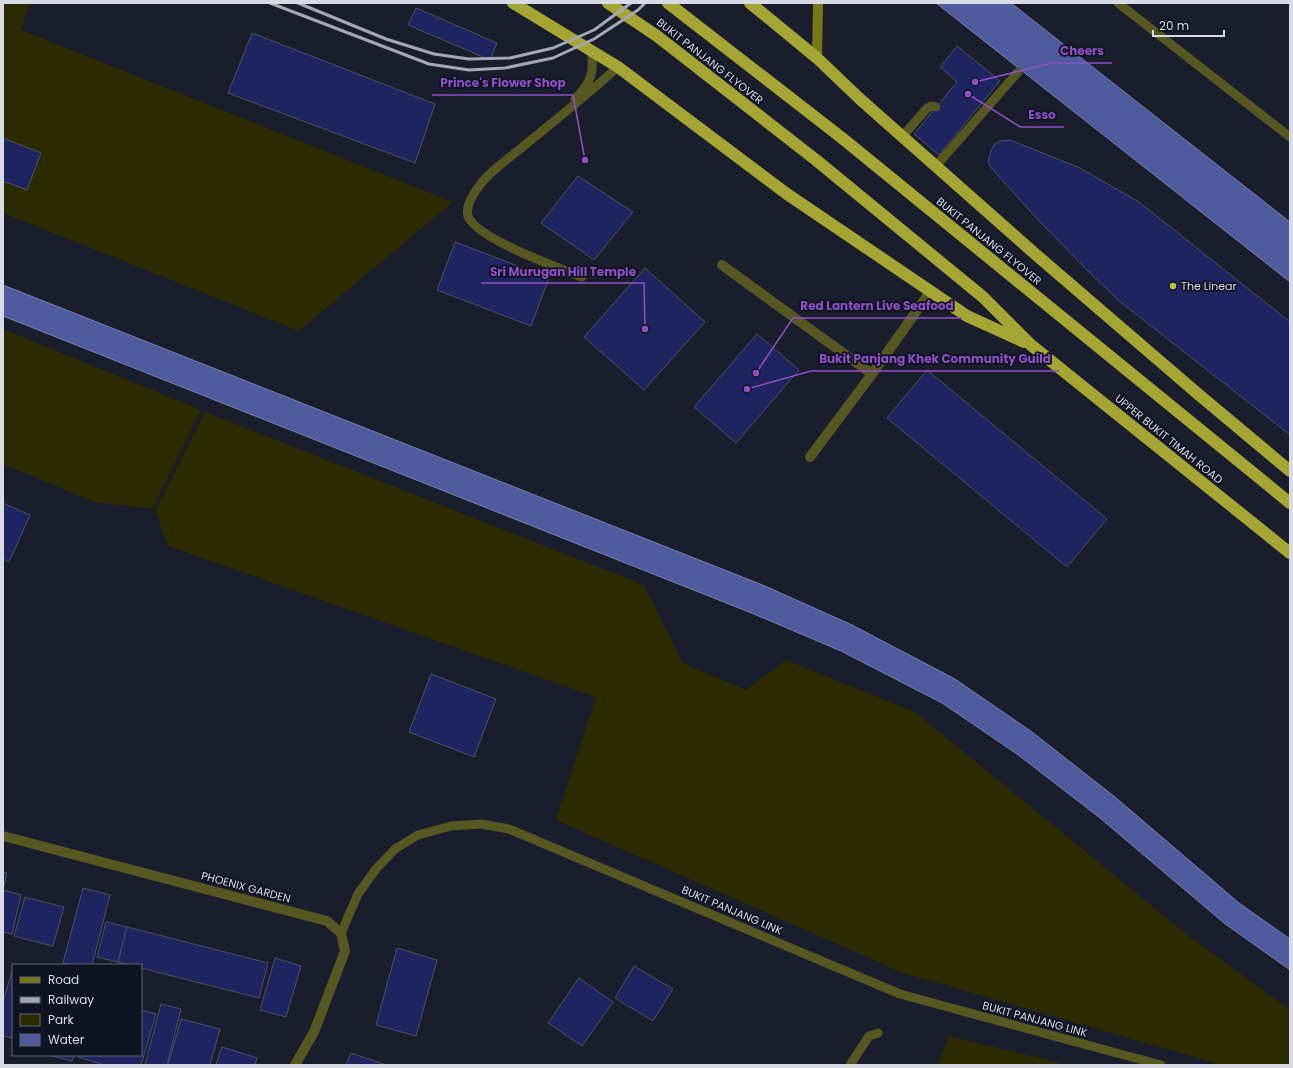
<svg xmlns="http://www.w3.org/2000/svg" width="1293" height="1068" font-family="Poppins,sans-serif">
  <rect width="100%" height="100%" fill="#191d2c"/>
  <g fill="#2c2b00">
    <polygon points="3,3 30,3 21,30 453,202 299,331 3,213"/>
    <polygon points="3,329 201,410 152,509 94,502 3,464"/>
    <polygon points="205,412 644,585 683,663 746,690 786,660 915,712 1190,937 1290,1010 1290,1065 1222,1065 903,973 556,820 596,697 168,546 155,510"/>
    <polygon points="949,1036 1069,1065 940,1065 938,1064"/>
  </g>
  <g fill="#4e5b9c" stroke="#7781b2">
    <polygon points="936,3 1011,3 1290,222 1290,282"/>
    <polygon points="3,285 765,586 852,625 955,679 1032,732 1115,797 1239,903 1290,939 1290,970 1224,923 1100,818 1017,754 942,703 841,651 754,614 3,316"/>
  </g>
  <g fill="#1e2460" stroke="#4b5061">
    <polygon points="416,8 497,43 490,60 408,25"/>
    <polygon points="252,33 435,104 415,163 228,93"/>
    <polygon points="957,46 1000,81 939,155 914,134 957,82 940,67"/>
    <polygon points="3,138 41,153 27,190 3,181"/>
    <polygon points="1010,140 1080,168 1139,202 1290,322 1290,435 1118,300 1088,271 1040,222 993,170 988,163 991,150 995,144 1000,141"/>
    <polygon points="578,176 633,212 594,260 541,223"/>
    <polygon points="455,242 549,278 531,326 437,290"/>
    <polygon points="645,268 705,322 644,390 584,337"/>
    <polygon points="757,334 799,370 736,443 694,407"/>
    <polygon points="927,370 1107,519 1067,567 887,418"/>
    <polygon points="3,503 30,515 9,562 3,559"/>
    <polygon points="431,674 496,699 474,757 409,732"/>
    <polygon points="3,872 7,873 3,890 21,895 12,934 3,932"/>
    <polygon points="83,888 110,895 92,965 71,965 63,963"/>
    <polygon points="25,897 64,907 53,946 14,936"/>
    <polygon points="106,922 127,927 118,962 97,957"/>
    <polygon points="127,927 268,963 259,998 141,968 141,965 130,965 118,962"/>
    <polygon points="397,948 437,960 416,1036 376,1025"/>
    <polygon points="275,958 301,966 286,1017 260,1010"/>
    <polygon points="634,966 673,989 653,1021 615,998"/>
    <polygon points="12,971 13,971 13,1038 3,1036 3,1002"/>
    <polygon points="579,978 613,1002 582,1046 548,1023"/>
    <polygon points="161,1004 181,1009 167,1065 145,1065"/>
    <polygon points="141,1010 156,1014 141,1065 105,1065 78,1057 78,1055 141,1055"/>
    <polygon points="181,1019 220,1029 210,1065 168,1065"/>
    <polygon points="222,1047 257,1058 255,1065 216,1065"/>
    <polygon points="351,1053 386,1065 346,1065"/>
    <polygon points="49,1055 74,1055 72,1061"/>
  </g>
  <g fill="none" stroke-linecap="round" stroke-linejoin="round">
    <g stroke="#575722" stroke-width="9">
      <polyline points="1118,3 1290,137"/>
      <path d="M 575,99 C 591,83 595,72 591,50"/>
      <polyline points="903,136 927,108 932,106 936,107"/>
      <polyline points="936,166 1018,72"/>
      <path d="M 582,277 C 559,268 475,238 468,216 C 465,204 476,190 483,181 C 491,171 509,158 520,149 C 553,122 586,96 618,67"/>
      <polyline points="341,933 358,894 376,869 395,849 418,835 451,826 481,824 509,829 900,994 1161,1065"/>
      <polyline points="850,1065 869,1036 878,1033"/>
    </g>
    <g stroke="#575722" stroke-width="10">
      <polyline points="722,265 872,374"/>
      <polyline points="810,457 872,374 930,292"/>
      <polyline points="3,836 327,921 341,933 345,951 314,1032 295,1065"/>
    </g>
    <polyline stroke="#777716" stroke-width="10" points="817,58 818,3"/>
    <g stroke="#a5a534" stroke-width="12">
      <polyline points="513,3 618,67 787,194 967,316 1024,342"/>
      <polyline points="608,3 657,36 816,160 983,297 1031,345 1290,553"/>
      <polyline points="668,3 842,138 1290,503"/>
      <polyline points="750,3 817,58 861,100 1034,253 1198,394 1290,471"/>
    </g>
    <g stroke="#a5a8b3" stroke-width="3">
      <polyline points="270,3 429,64 469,70 505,68 553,58 594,39 638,10 645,3"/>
      <polyline points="298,3 386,39 434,54 469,59 510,58 553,48 594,30 631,3"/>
    </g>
  </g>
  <circle fill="#bfbe42" stroke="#101422" stroke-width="1.5" cx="1173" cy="286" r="4"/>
  <g text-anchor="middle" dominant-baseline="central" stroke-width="3.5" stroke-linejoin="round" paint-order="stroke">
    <g font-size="11" fill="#d8dbe5" stroke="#101422">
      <text transform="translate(710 61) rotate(38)">BUKIT PANJANG FLYOVER</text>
      <text transform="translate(989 241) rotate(39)">BUKIT PANJANG FLYOVER</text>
      <text transform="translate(1169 439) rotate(39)">UPPER BUKIT TIMAH ROAD</text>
      <text transform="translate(246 887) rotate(15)">PHOENIX GARDEN</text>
      <text transform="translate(732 910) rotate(23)">BUKIT PANJANG LINK</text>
      <text transform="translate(1035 1019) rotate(15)">BUKIT PANJANG LINK</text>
    </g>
    <g font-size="11" fill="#d8dbe5" stroke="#101422" text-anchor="start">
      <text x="1181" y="286">The Linear</text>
    </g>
  </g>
  <path fill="none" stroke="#8e4fc7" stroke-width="1.5" d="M975 82L1052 63H1112M585 160L573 95H432M968 94L1020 127H1064M645 329L644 283H481M756 373L793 318H962M747 389L811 371H1059"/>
  <g fill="#8e4fc7" stroke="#101422" stroke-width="1.5">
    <circle cx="975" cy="82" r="4"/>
    <circle cx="585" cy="160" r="4"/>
    <circle cx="968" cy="94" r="4"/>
    <circle cx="645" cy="329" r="4"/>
    <circle cx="756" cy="373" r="4"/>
    <circle cx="747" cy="389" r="4"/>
  </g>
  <g font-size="12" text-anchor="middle" font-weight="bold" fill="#8e4fc7" stroke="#101422" stroke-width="3.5" stroke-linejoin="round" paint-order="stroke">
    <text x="1082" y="55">Cheers</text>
    <text x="503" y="87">Prince's Flower Shop</text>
    <text x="1042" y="119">Esso</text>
    <text x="563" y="276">Sri Murugan Hill Temple</text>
    <text x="877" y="310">Red Lantern Live Seafood</text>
    <text x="935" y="363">Bukit Panjang Khek Community Guild</text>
  </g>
  <rect width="1293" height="1068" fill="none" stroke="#d8dbe5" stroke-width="8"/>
  <rect x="12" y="964" width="130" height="92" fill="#101422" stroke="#606470"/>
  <rect x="20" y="977" width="20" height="6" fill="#777716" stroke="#606470"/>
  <text x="48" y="984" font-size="12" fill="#d8dbe5">Road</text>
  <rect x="20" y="997" width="20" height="6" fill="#a5a8b3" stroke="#606470"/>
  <text x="48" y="1004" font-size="12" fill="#d8dbe5">Railway</text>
  <rect x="20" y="1014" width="20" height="12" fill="#2c2b00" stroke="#606470"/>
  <text x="48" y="1024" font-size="12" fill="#d8dbe5">Park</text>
  <rect x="20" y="1034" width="20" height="12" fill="#4e5b9c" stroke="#606470"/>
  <text x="48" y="1044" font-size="12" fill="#d8dbe5">Water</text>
  <path d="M1153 30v6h71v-6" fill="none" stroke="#d8dbe5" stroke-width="2"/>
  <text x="1159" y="30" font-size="12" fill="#d8dbe5" stroke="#101422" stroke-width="3" paint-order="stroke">20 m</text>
</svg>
